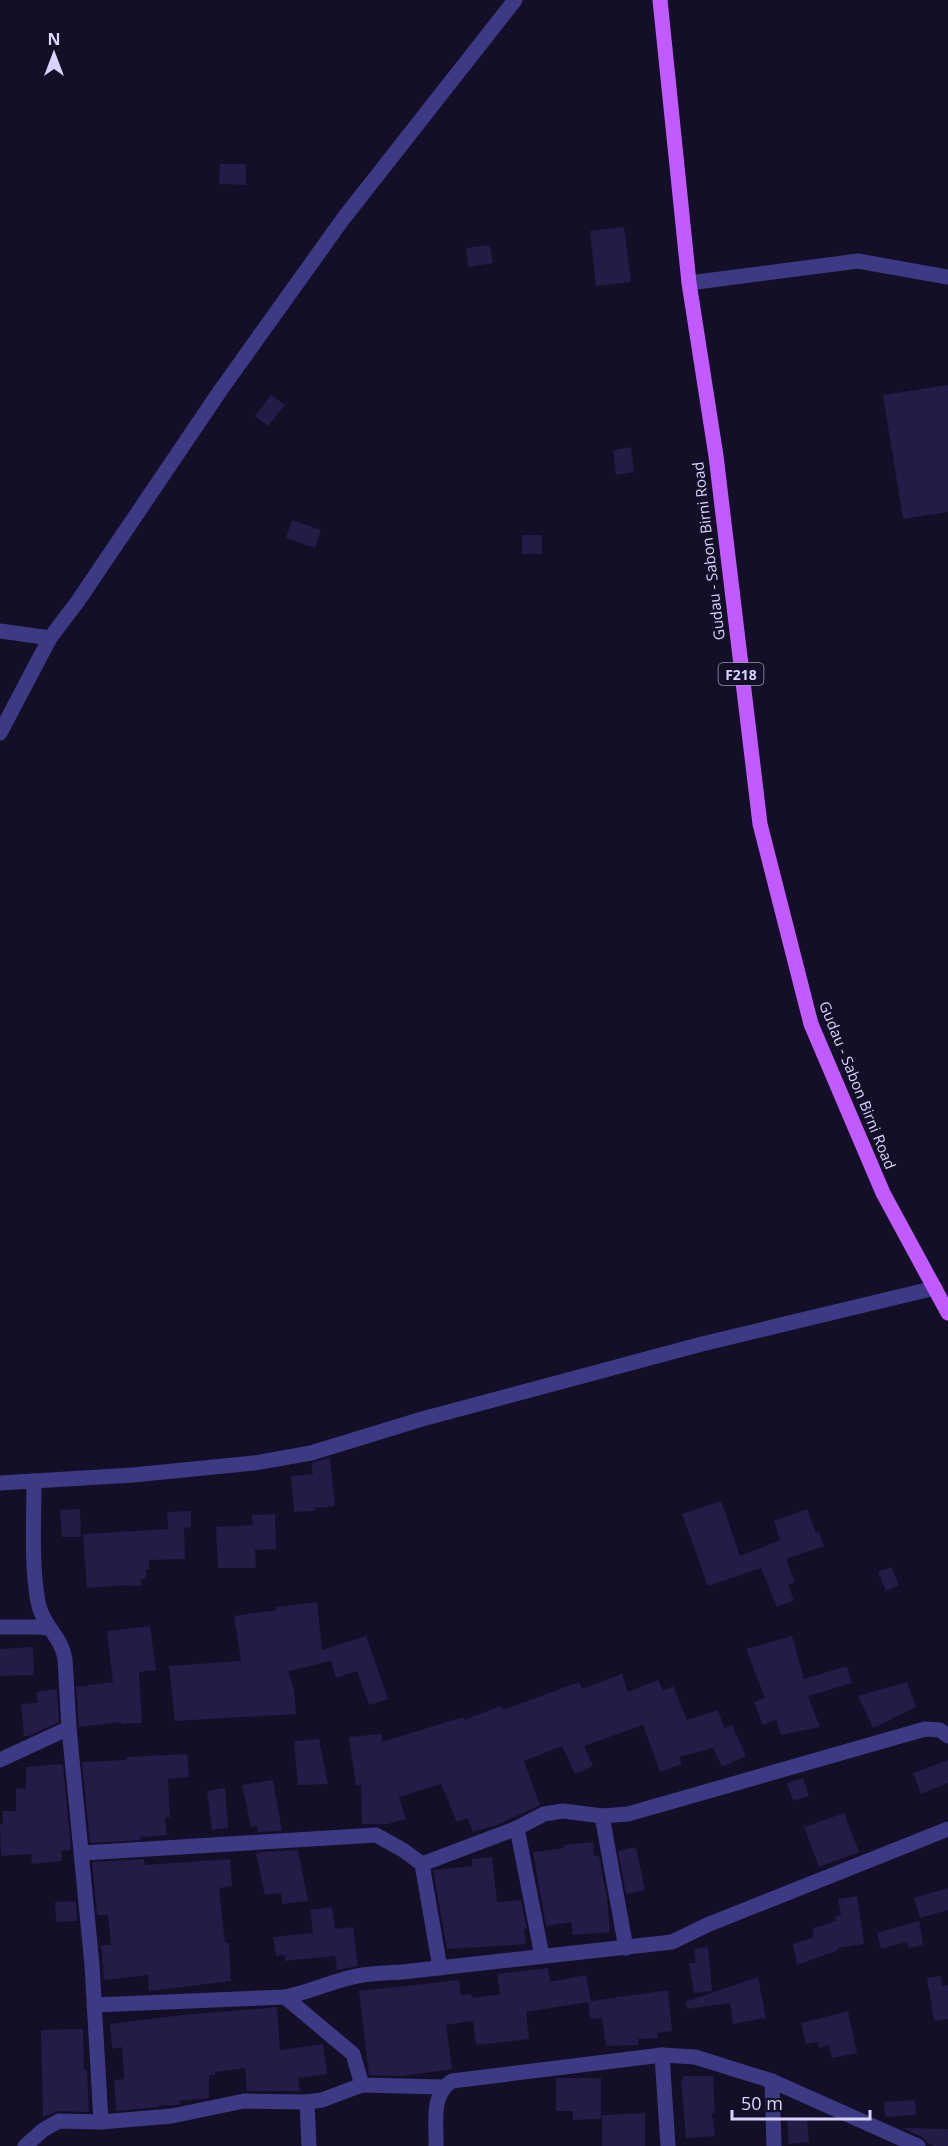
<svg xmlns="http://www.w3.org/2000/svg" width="948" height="2146" font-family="'Open Sans',sans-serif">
  <rect width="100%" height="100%" fill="#130f26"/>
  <g fill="#241b47">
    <polygon points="220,164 246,164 246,185 219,184"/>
    <polygon points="624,227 631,282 596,286 590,231"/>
    <polygon points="490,245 493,263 468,267 466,248"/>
    <polygon points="948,385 948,512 903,519 883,395"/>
    <polygon points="271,395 285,405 268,426 255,416"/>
    <polygon points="631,447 634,472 616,475 613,450"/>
    <polygon points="292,520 321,530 315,548 286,538"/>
    <rect x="522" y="535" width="20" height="19"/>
    <polygon points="330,1458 335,1506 315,1508 315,1511 294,1512 291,1476 313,1474 311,1463"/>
    <polygon points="721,1501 740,1556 780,1540 774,1521 807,1509 816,1533 819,1531 824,1546 786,1559 795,1582 788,1585 794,1600 777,1607 761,1568 708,1586 682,1514"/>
    <polygon points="80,1509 81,1537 62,1537 60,1510"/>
    <polygon points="191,1511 191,1527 184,1528 185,1559 149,1560 149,1569 146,1569 146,1579 141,1579 141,1586 127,1586 127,1585 87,1588 83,1534 168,1529 167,1512"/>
    <polygon points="275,1514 276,1549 255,1550 256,1568 218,1568 216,1527 253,1525 252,1515"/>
    <polygon points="891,1567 899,1585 886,1591 878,1572"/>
    <polygon points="317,1602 322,1650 366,1636 388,1699 369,1705 357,1671 336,1678 331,1661 288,1671 294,1690 296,1714 175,1721 169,1666 241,1661 234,1616 276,1610 275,1607"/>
    <polygon points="150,1626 156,1670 139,1672 142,1723 121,1724 121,1722 79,1727 76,1687 113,1682 107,1631"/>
    <polygon points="792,1636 804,1679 847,1666 852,1683 808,1696 820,1727 781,1735 776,1720 763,1725 754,1702 765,1698 746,1649"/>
    <polygon points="33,1647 34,1675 0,1676 0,1649"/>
    <polygon points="622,1674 628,1692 658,1680 663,1691 673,1686 687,1720 718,1710 724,1728 732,1725 746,1756 722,1767 713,1748 679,1757 682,1764 660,1772 643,1725 584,1746 593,1766 575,1774 562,1746 524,1761 540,1805 497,1825 473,1832 467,1818 457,1822 441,1784 399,1797 406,1819 388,1824 362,1824 361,1785 356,1786 349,1737 381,1734 382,1742 463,1717 464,1720 501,1706 503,1710 579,1682 582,1689"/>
    <polygon points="907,1682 916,1707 873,1728 858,1696"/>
    <polygon points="57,1689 59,1722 29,1736 24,1736 21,1704 38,1703 36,1692"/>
    <polygon points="319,1739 328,1784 298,1785 294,1741"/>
    <polygon points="187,1754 189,1777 168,1779 170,1817 165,1818 167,1835 140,1837 141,1840 90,1843 82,1762 126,1760 126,1757"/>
    <polygon points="948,1760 948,1783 921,1794 913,1773"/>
    <polygon points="63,1764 71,1850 61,1851 62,1861 32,1864 31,1854 1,1856 0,1824 3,1824 2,1811 16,1811 16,1788 26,1789 26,1767"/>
    <polygon points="803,1778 809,1796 793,1801 787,1783"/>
    <polygon points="273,1780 282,1831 258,1832 257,1826 251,1827 242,1785"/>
    <polygon points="225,1788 228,1828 212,1830 207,1791"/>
    <polygon points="844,1813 859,1852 819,1867 804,1827"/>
    <polygon points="593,1842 594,1856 599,1855 607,1898 610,1932 573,1935 571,1922 546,1926 533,1852 564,1848 563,1845"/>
    <polygon points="636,1847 645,1890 626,1894 618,1851"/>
    <polygon points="298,1850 308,1901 282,1904 281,1893 265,1895 256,1854 261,1852"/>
    <polygon points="492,1857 497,1902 521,1900 527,1929 524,1929 526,1944 447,1949 433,1870 472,1866 472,1859"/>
    <polygon points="144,1859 145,1865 230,1859 232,1886 219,1888 225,1943 229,1943 231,1981 149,1991 148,1975 104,1980 101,1945 111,1945 108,1915 97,1915 92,1862"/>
    <polygon points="948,1888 948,1910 920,1918 914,1898"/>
    <polygon points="857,1896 864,1944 838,1948 839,1950 797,1965 793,1944 814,1937 812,1929 836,1921 835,1916 841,1915 838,1899"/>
    <polygon points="76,1901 77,1921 56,1922 55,1902"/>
    <polygon points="332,1907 335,1929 353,1927 358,1966 337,1970 335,1956 285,1961 285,1955 276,1956 273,1937 313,1933 310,1910"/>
    <polygon points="919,1921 923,1945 908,1948 907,1942 881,1949 877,1933"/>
    <polygon points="708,1947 712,1991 694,1993 689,1963 696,1963 694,1949"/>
    <polygon points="548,1968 550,1982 586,1975 591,2001 668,1990 672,2031 657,2033 658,2038 638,2039 638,2045 606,2046 602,2018 590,2019 588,2002 526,2012 529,2039 476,2045 473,2021 446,2025 452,2069 403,2076 369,2075 359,1991 459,1980 461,1995 471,1994 472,1998 500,1994 497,1974"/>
    <polygon points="941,1976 942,1986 948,1985 948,2019 934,2021 927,1978"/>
    <polygon points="758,1977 766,2018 733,2024 730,2003 687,2009 685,2002"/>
    <polygon points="277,2007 280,2050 323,2044 327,2074 298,2078 300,2091 247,2091 245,2068 215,2072 215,2075 209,2075 209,2098 179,2101 180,2104 177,2105 159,2105 159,2107 116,2111 114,2080 124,2079 122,2047 112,2049 110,2024 182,2015"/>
    <polygon points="848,2011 857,2053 832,2058 829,2045 819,2048 818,2042 806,2044 801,2023"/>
    <polygon points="83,2029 84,2070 87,2070 89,2112 59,2111 43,2117 41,2030"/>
    <polygon points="683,2076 713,2076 715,2113 712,2113 715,2136 686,2138 681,2081 683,2081"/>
    <polygon points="556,2078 601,2078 601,2119 573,2120 573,2111 556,2111"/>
    <polygon points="915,2100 916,2115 885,2117 884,2102"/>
    <polygon points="645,2113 645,2146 602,2146 602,2115"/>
    <polygon points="807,2119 809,2142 789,2144 787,2121"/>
    <polygon points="902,2128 948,2129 948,2146 934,2146 927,2143 922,2137"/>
  </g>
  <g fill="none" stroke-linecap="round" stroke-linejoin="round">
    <g stroke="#3d3a85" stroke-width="15">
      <polyline points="689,283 858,261 948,277"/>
      <polyline points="0,631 50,638"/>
      <path d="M 34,1481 C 34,1520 31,1563 38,1602 C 42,1625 62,1637 65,1659 L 69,1728 L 92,1965 L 101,2122"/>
      <polyline points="0,1483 133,1475 254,1463 311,1453 422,1419 702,1344 935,1288"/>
      <polyline points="0,1627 38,1627 48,1628"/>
      <polyline points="0,1760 69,1728"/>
      <polyline points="602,1816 626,1948"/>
      <polyline points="517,1828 542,1956"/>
      <polyline points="83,1853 376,1835 403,1850 422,1864 440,1968"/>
      <polyline points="422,1864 517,1828 544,1814 563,1811 602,1816 628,1814 925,1729 940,1730 948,1736"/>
      <polyline points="285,1997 353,2054 362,2085 442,2087"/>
      <path d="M 94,2005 L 285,1997 C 311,1992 336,1979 363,1975 C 376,1973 389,1973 402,1972 L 672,1942 L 707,1925 L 948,1829"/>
      <polyline points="662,2055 668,2146"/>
      <polyline points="772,2081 774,2146"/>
      <polyline points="307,2102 309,2146"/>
      <polyline points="25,2146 43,2130 59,2121 101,2122 172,2116 244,2101 307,2102 322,2100 362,2085"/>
      <path d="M 436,2146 C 437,2123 430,2095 452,2081 L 662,2055 L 695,2057 L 772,2081 L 918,2146"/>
    </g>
    <polyline stroke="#3d3a85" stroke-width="15" points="0,733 50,638 78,601 220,391 343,219 515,0"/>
    <polyline stroke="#c25bff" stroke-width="15" points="660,0 689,283 716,456 760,824 811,1024 883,1193 948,1313"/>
  </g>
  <g text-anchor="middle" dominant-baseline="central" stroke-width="4.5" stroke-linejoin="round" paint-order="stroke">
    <rect fill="#130f26" stroke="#9e99be" stroke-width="1.5" x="718.5" y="663" width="45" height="22" rx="4.5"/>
    <g font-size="14" font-weight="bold" fill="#d9d4ff">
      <text x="741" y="674">F218</text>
    </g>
    <g font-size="15" fill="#d9d4ff" stroke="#130f26">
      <text transform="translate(708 551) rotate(-97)">Gudau - Sabon Birni Road</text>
      <text transform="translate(858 1085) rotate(68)">Gudau - Sabon Birni Road</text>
    </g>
  </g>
  <g transform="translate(54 54)" stroke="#130f26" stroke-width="4.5" paint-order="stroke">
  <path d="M0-4.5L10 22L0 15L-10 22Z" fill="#d9d4ff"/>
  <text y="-9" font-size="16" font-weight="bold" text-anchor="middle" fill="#d9d4ff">N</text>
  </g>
  <path d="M732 2110v9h138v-9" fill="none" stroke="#d9d4ff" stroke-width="3"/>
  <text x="741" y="2110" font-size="18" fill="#d9d4ff" stroke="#130f26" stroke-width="4.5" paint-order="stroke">50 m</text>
</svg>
